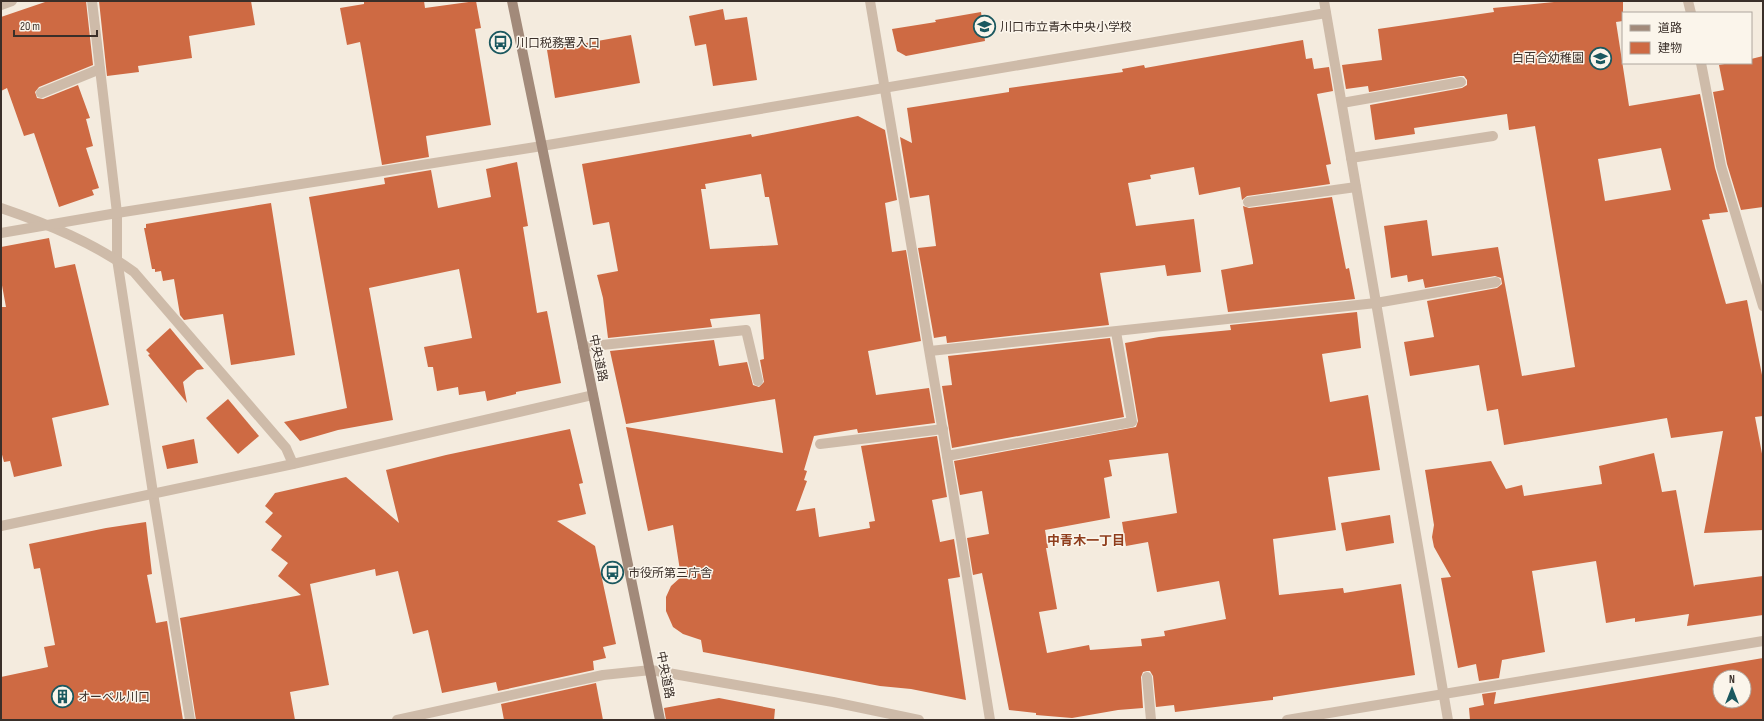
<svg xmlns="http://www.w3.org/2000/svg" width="1764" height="721" font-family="'Sofia Sans Condensed','Noto Sans JP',sans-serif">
  <rect width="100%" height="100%" fill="#f4ebde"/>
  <g fill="#ce6a43" fill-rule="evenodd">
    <polygon points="48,1 86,1 93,65 39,87 35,92 37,98 43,99 78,85 90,118 86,119 93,146 86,148 99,188 92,190 94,195 59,207 34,133 24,136 7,88 1,91 1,17"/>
    <polygon points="99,1 251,1 255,25 189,36 192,58 138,66 139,72 107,76"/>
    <polygon points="364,1 424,1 425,8 476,1 481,28 475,29 491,125 426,136 429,157 382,165 360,42 347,45 340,8 364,4"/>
    <path d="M 1564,1 L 1623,1 L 1623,21 L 1616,22 L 1629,106 L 1700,94 L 1715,168 L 1728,212 L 1709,214 L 1710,219 L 1702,220 L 1726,304 L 1747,300 L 1763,380 L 1763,416 L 1755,417 L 1763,459 L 1763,530 L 1704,533 L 1723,431 L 1671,438 L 1667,418 L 1504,445 L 1498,409 L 1487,411 L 1479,365 L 1410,376 L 1404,342 L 1434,337 L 1427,301 L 1497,288 L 1502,284 L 1501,278 L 1495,276 L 1425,288 L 1423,279 L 1408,282 L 1407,275 L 1391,278 L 1384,226 L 1427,220 L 1432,256 L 1498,247 L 1522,376 L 1575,367 L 1535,126 L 1509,130 L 1507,114 L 1414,128 L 1415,134 L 1375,140 L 1370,105 L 1462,88 L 1467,85 L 1467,80 L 1464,76 L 1460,76 L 1369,92 L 1368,86 L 1346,89 L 1342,65 L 1382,60 L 1378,29 L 1494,12 L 1493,8 ZM 1661,148 L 1671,190 L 1605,201 L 1598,159 Z"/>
    <polygon points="723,9 725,20 747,17 757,80 713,86 706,44 695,46 689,16"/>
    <polygon points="981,12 985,41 906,56 897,51 892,29 936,22 935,20"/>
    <polygon points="631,35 640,83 555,98 547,50"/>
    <polygon points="1303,40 1306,59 1312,58 1314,69 1329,67 1333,91 1317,94 1331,164 1326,165 1330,184 1247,196 1242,200 1240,187 1199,195 1194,167 1150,175 1151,179 1128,183 1136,226 1194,219 1201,272 1167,276 1165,265 1100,273 1109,325 947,343 946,336 934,338 918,248 936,246 929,195 910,198 900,137 912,143 907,108 1009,92 1009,88 1123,72 1122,69 1144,65 1145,68"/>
    <polygon points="1763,56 1763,207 1741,210 1727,164 1713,92 1724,90 1719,65 1730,63 1751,63 1751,59"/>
    <path d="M 858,116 L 885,130 L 897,200 L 885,203 L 892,252 L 906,250 L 921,341 L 868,351 L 876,395 L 929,388 L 935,423 L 858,433 L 857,429 L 814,436 L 804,470 L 807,471 L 804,480 L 807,481 L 796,511 L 815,508 L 819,537 L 870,528 L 869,522 L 875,521 L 861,446 L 937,436 L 947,497 L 932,500 L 940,542 L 954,539 L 960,577 L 948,579 L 966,700 L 911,689 L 880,686 L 703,652 L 701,640 L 683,634 L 673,627 L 666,611 L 666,597 L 671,586 L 681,577 L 673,525 L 648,531 L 626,427 L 783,453 L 775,399 L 626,424 L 610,351 L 714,340 L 719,366 L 747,362 L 753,385 L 759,387 L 764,382 L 760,360 L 764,359 L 760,314 L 710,319 L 712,327 L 608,338 L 603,298 L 597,275 L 618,271 L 609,222 L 593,225 L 582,164 L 751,134 L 752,137 ZM 761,174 L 765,197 L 769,197 L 778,245 L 710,249 L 701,189 L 706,189 L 705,184 Z"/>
    <polygon points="517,162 528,226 523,227 537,313 547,311 561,383 516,392 516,394 487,401 485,391 459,395 458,387 437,391 433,367 428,367 424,347 472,338 459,269 369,288 393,420 338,430 300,441 284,422 347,408 309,197 385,184 384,178 431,170 438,208 491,197 486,169"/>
    <polygon points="1332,197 1346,269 1349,268 1355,299 1228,312 1221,270 1253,264 1253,262 1243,206 1249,208"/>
    <polygon points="271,203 295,355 231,365 223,314 184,320 180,315 174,279 163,281 161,271 155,272 155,269 152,269 144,228 146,228 146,224"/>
    <polygon points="49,238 55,268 75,264 109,405 52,418 62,466 14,477 10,461 4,462 1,451 1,307 6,307 1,280 1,247"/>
    <path d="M 1357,312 L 1361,348 L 1322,354 L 1330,402 L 1368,395 L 1380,470 L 1328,477 L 1336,530 L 1273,539 L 1279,595 L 1343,588 L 1344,593 L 1401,584 L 1415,675 L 1273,697 L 1273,700 L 1175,712 L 1174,705 L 1156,707 L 1153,676 L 1150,671 L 1147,671 L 1143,672 L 1141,677 L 1143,708 L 1118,710 L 1072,718 L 1036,715 L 1036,713 L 1009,710 L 982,573 L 973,575 L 967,538 L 989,534 L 982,491 L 960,495 L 954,461 L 1136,427 L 1138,421 L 1125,343 L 1159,337 L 1231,330 L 1230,325 ZM 1168,453 L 1177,513 L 1122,522 L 1126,546 L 1148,542 L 1157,592 L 1219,581 L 1226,619 L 1164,631 L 1165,636 L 1141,639 L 1142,646 L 1090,650 L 1089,645 L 1047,653 L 1039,612 L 1057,609 L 1046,548 L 1048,548 L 1045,530 L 1110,518 L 1104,478 L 1112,476 L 1109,460 Z"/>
    <polygon points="170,328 204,369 197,370 183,382 187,403 148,355 150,354 146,350"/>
    <polygon points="1110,338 1124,417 952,448 942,386 952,385 948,356"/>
    <polygon points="228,399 259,436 238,454 206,418"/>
    <polygon points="570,429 583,483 579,484 586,514 557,521 595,546 616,644 603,647 606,658 593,661 594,670 498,691 496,682 442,693 428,630 413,634 398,571 376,576 375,569 310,584 329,685 290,692 295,720 196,720 180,618 301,595 278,576 288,563 271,550 282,536 265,522 273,513 265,506 275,493 346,477 399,523 386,470 446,455"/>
    <polygon points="194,439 198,463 167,469 162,446"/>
    <polygon points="1654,453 1662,492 1676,490 1694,587 1695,585 1763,576 1763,615 1687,626 1689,614 1635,622 1635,618 1606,623 1596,561 1532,571 1545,652 1502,660 1499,678 1479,681 1476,664 1458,668 1441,578 1451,577 1434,547 1432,537 1434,525 1425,470 1491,461 1506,489 1522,485 1524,496 1602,484 1599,466"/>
    <polygon points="1390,515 1394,543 1346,551 1341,523"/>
    <polygon points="146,522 152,574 147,575 156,623 167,621 183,720 1,720 1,677 48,667 44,647 55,645 40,568 34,569 29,544 106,528"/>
    <path d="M 1763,658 L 1763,720 L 1470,720 L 1469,708 L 1484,705 L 1482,694 L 1496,692 L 1494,704 ZM 1720,677 L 1744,677 L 1744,701 L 1720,701 Z"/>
    <polygon points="596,683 603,720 504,720 501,704"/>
    <polygon points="719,698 775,709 774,720 666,720 664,708"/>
  </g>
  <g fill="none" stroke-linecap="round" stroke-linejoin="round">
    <g stroke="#cebba9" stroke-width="10">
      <polyline points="1,5 12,1"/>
      <polyline points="41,93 100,69"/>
      <polyline points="1342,103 1461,82"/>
      <polyline points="1351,158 1493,136"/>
      <polyline points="1248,202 1356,187"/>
      <polyline points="1376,303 1496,282"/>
    </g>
    <g stroke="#cebba9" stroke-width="10">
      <polyline points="92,1 117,213 117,259 153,493 190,720"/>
      <polyline points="870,1 961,539 990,720"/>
      <polyline points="1688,1 1691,13"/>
      <polyline points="1701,63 1721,166 1763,306"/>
      <path d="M 1,208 C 48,224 94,243 134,272 L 286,448 L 293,464"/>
      <polyline points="1,233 117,213 542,146"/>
      <polyline points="583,347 746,330 758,381"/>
      <polyline points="930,351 1376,303"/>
      <polyline points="820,444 943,429"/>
      <polyline points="947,456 1132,422 1116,332"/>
      <polyline points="1147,677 1151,720"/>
    </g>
    <g stroke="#cebba9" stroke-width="10">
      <polyline points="1324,1 1448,720"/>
      <polyline points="542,146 1326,13"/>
      <polyline points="1,526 293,464 593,395"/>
      <polyline points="397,720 603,675 651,670 833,702 919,720"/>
      <polyline points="1287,720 1763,641"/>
    </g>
    <polyline stroke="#a28a7a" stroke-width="10" points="512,1 660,720"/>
  </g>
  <defs>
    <symbol id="school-ring" viewBox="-11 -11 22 22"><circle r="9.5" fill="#fbf5eb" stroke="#1b585f" stroke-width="1.5"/><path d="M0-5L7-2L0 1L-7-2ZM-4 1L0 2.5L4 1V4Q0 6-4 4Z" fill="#1b585f"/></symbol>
    <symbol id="bus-ring" viewBox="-11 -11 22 22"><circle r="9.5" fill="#fbf5eb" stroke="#1b585f" stroke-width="1.5"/><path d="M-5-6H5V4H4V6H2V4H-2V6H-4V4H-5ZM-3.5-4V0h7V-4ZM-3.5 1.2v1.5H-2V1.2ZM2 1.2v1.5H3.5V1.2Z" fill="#1b585f"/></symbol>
    <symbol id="building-ring" viewBox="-11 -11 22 22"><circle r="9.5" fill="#fbf5eb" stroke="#1b585f" stroke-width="1.5"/><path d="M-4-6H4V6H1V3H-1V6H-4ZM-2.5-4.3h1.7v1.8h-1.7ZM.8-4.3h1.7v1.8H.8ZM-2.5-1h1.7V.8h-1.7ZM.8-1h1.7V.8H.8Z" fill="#1b585f"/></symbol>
  </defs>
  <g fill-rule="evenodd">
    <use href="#school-ring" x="972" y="14" width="25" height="25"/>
    <use href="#bus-ring" x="488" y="30" width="25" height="25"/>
    <use href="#school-ring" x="1588" y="46" width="25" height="25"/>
    <use href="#bus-ring" x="600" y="560" width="25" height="25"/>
    <use href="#building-ring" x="50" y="684" width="25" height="25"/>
  </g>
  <g text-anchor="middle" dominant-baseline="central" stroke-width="3" stroke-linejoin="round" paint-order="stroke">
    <g font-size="12" fill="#3a2f29" stroke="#fbf5eb" text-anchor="start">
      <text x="1000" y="27">川口市立青木中央小学校</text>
      <text x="516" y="43">川口税務署入口</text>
      <text x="1584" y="58" text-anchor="end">白百合幼稚園</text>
      <text x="628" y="573">市役所第三庁舎</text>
      <text x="78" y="697">オーベル川口</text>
    </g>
    <g font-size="12" fill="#3a2f29" stroke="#fbf5eb">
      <text transform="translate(598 358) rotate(78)">中央道路</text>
      <text transform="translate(665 675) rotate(79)">中央道路</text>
    </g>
    <g font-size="13" font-weight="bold" fill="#8f3d1c" stroke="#fbf5eb">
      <text x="1086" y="541">中青木一丁目</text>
    </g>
  </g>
  <rect width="1764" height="721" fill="none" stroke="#3a2f29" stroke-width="4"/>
  <rect x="1622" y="12" width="130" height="52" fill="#fbf5eb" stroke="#aea69d"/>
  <rect x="1630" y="25" width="20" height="6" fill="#a28a7a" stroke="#aea69d"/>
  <text x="1658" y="32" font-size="12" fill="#3a2f29">道路</text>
  <rect x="1630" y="42" width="20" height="12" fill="#ce6a43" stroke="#aea69d"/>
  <text x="1658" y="52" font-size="12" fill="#3a2f29">建物</text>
  <g transform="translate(1732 689)"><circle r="19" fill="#fbf5eb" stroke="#aea69d"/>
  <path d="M0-3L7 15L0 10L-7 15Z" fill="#1b585f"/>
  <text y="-6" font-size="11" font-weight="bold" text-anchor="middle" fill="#3a2f29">N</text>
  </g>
  <path d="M14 30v6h83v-6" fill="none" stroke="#3a2f29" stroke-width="2"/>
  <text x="20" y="30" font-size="12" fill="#3a2f29" stroke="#fbf5eb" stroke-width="3" paint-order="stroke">20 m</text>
</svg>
